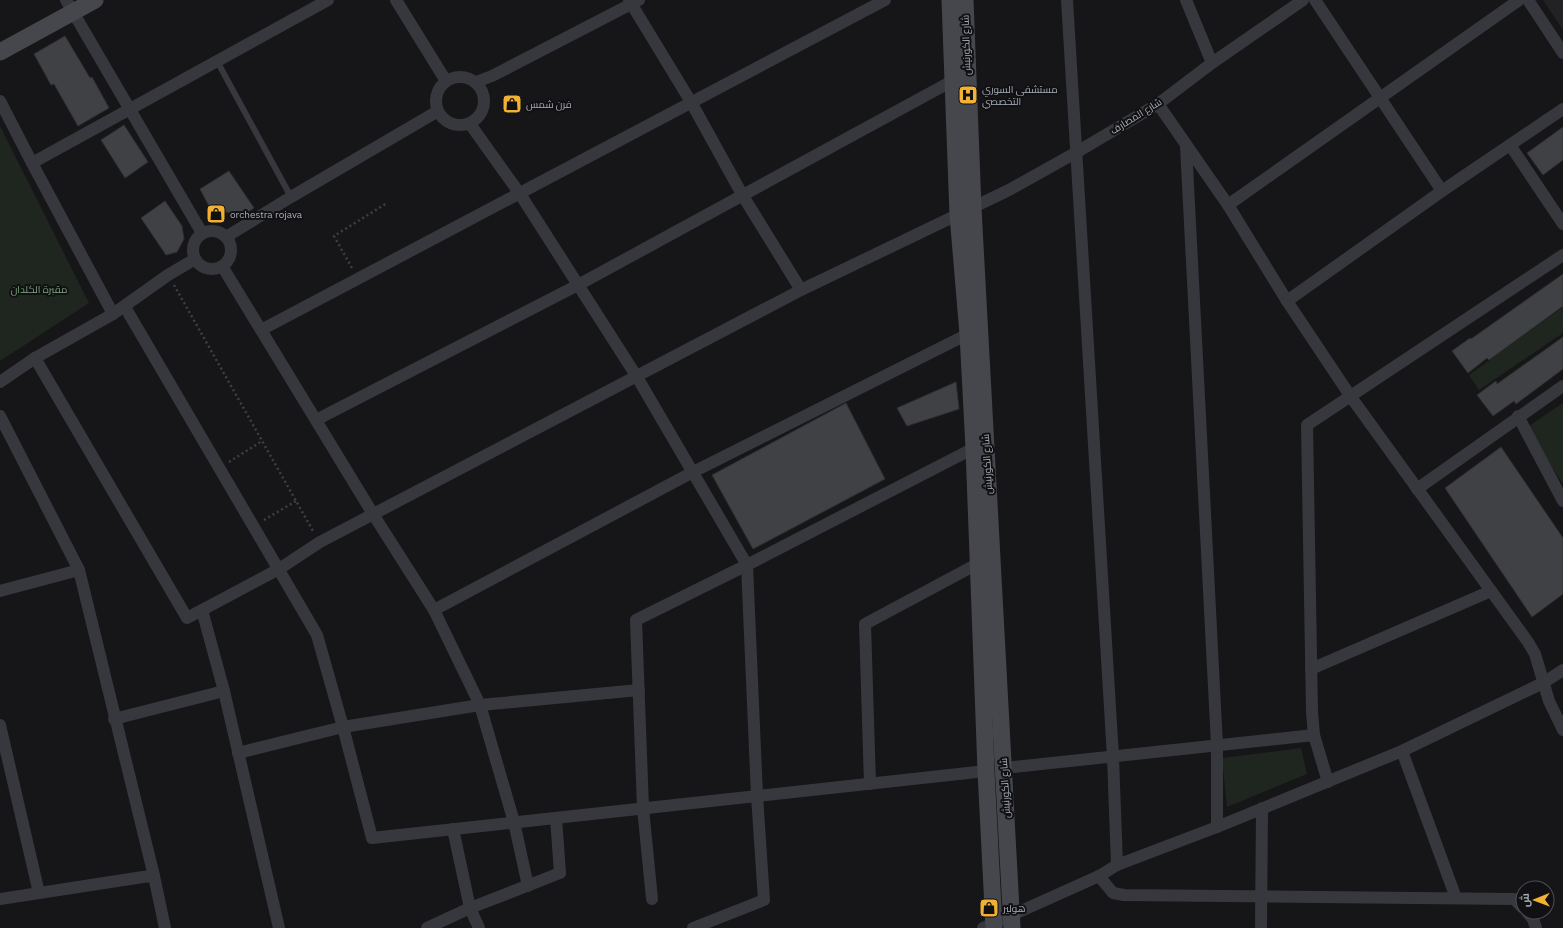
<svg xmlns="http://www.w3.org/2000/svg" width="1563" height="928" font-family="'IBM Plex Sans',Cairo,sans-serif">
  <rect width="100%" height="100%" fill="#161618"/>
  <polygon fill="#222225" points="1543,0 1563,0 1563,30"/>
  <g fill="#1e261f">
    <polygon points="0,126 89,303 0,361"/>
    <polygon points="1563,307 1563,333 1479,390 1469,375"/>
    <polygon points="1563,403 1563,484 1526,428"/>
    <polygon points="1301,748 1307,774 1227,807 1222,758"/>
  </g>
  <g fill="#404145" stroke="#303034">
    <polygon points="65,36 90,78 92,77 109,108 78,126 54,84 51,85 34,54"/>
    <polygon points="124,125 148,162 125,178 101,140"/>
    <polygon points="1563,127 1563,160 1543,175 1527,153"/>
    <polygon points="229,171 254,208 242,216 210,208 200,189"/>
    <polygon points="165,201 182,226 184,239 177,252 166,255 141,218"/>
    <polygon points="1563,274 1563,306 1489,360 1487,358 1468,373 1452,351 1470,338 1471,339"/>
    <polygon points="1563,337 1563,369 1516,404 1514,401 1493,416 1477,395 1496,381 1497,384"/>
    <polygon points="956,382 959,409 907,426 897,408"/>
    <polygon points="846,403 885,479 753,549 712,475"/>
    <polygon points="1501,447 1563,538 1563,594 1532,617 1445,488"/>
  </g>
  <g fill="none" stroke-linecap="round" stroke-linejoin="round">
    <g stroke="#3d3f44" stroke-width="2.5" stroke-dasharray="2 3" stroke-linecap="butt">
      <polyline points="352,268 334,236 387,203"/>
      <polyline points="174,285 313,531"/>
      <polyline points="229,462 262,441"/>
      <polyline points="264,520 296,501"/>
    </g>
    <polyline stroke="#37383d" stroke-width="6" points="217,61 291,197"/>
    <g stroke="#37383d" stroke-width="12">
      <polyline points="66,0 202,233"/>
      <polyline points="396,0 446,81"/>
      <polyline points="629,0 691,102 743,196 801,290"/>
      <polyline points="1067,0 1113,757 1117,865"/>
      <polyline points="1186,0 1212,63"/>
      <polyline points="1315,0 1442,191"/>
      <polyline points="1528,0 1563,53"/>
      <circle cx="460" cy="101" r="24"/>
      <polyline points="476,82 492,76 639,0"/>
      <polyline points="0,101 32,163 113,314"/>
      <polyline points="1158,104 1228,205 1287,301 1351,397 1528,642 1535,654 1549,701 1563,730"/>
      <polyline points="470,124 520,194 637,377 747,565 757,796 764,900 693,928"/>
      <polyline points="1510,145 1563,224"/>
      <polyline points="1186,146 1217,745 1217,827"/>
      <polyline points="32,163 328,0"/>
      <polyline points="1228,205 1519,0"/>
      <circle cx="212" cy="250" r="19"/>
      <polyline points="226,237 291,197 438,111"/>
      <polyline points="222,266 373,514 434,610 480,705 514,822 528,886"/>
      <polyline points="1287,301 1442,191 1563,109"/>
      <polyline points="125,307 317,635 343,727 372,838 986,771"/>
      <polyline points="261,330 885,0"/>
      <polyline points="35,358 187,618 202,610 224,691 279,928"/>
      <polyline points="0,382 35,358 113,314 168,275 195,259"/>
      <polyline points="0,416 79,570 154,876 165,928"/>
      <polyline points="1518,416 1563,501"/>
      <polyline points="316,420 578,285 954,80"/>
      <polyline points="1417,489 1563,386"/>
      <polyline points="0,591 79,570"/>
      <polyline points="202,610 279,569 320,542 801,290 1009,190 1077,152 1158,104 1212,63 1303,0"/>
      <polyline points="434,610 693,472 968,334"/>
      <polyline points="1311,669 1491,591"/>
      <polyline points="114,719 224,691"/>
      <polyline points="0,725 39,893"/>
      <polyline points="1402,751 1456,898"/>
      <polyline points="238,753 343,727 480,705 639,690"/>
      <polyline points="1004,768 1314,735"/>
      <polyline points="1328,782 1314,735 1312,712 1307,425 1563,255"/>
      <polyline points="870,784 865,624 979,563"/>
      <polyline points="453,829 470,908 479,928"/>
      <polyline points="1099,876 1113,893 1124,895 1514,899 1523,908"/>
      <polyline points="0,899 143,877 154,876"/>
      <polyline points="652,899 643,808 636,620 747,565 974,448"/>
      <polyline points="1527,912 1533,919 1536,928"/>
      <polyline points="427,928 470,908 560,873 556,818"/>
      <polyline points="983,928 1099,876 1117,865 1217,827 1402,751 1543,683 1563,670"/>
      <polyline points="1261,928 1262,808"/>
    </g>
    <g stroke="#45474d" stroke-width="17">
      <polyline points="950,0 958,215 968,334 974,448 986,771 994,928"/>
      <polyline points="965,0 973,208 1012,928"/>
      <polyline points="0,52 95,0"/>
    </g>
  </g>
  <defs>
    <symbol id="hospital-square" viewBox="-11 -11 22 22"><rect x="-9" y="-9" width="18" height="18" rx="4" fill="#f2b134" stroke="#111113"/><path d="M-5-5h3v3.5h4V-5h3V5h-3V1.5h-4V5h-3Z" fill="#111"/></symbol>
    <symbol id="shop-square" viewBox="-11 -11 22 22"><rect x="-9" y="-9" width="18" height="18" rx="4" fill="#f2b134" stroke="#111113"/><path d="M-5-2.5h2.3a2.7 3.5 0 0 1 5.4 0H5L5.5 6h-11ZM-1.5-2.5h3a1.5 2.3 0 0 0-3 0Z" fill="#111"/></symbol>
  </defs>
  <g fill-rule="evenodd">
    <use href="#hospital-square" x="957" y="84" width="22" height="22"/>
    <use href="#shop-square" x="501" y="93" width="22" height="22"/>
    <use href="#shop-square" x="205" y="203" width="22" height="22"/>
    <use href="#shop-square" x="978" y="897" width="22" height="22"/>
  </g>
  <g text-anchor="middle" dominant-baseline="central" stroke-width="4" stroke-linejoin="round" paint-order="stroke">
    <g font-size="10" fill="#a8adb8" stroke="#111113">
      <text transform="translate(966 45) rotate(-92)">شارع الكورنيش</text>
      <text transform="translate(1136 116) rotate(-32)">شارع المصارف</text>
      <text transform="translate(987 464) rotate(-93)">شارع الكورنيش</text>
      <text transform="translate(1005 788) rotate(-93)">شارع الكورنيش</text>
    </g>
    <g font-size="10" fill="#a8adb8" stroke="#111113" text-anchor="start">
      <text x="982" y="89">مستشفى السوري<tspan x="982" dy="12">التخصصي</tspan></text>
      <text x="526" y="104">فرن شمس</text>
      <text x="230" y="214">orchestra rojava</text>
      <text x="1003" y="908">هولير</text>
    </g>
    <g font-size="10" fill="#7fa381" stroke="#111113">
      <text x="39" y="289">مقبرة الكلدان</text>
    </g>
  </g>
  <g transform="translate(1535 900) rotate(269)"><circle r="19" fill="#111113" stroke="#4d4f55"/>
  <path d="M0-3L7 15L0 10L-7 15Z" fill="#f2b134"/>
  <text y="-6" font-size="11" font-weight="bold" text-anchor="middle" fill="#a8adb8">ش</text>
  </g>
</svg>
